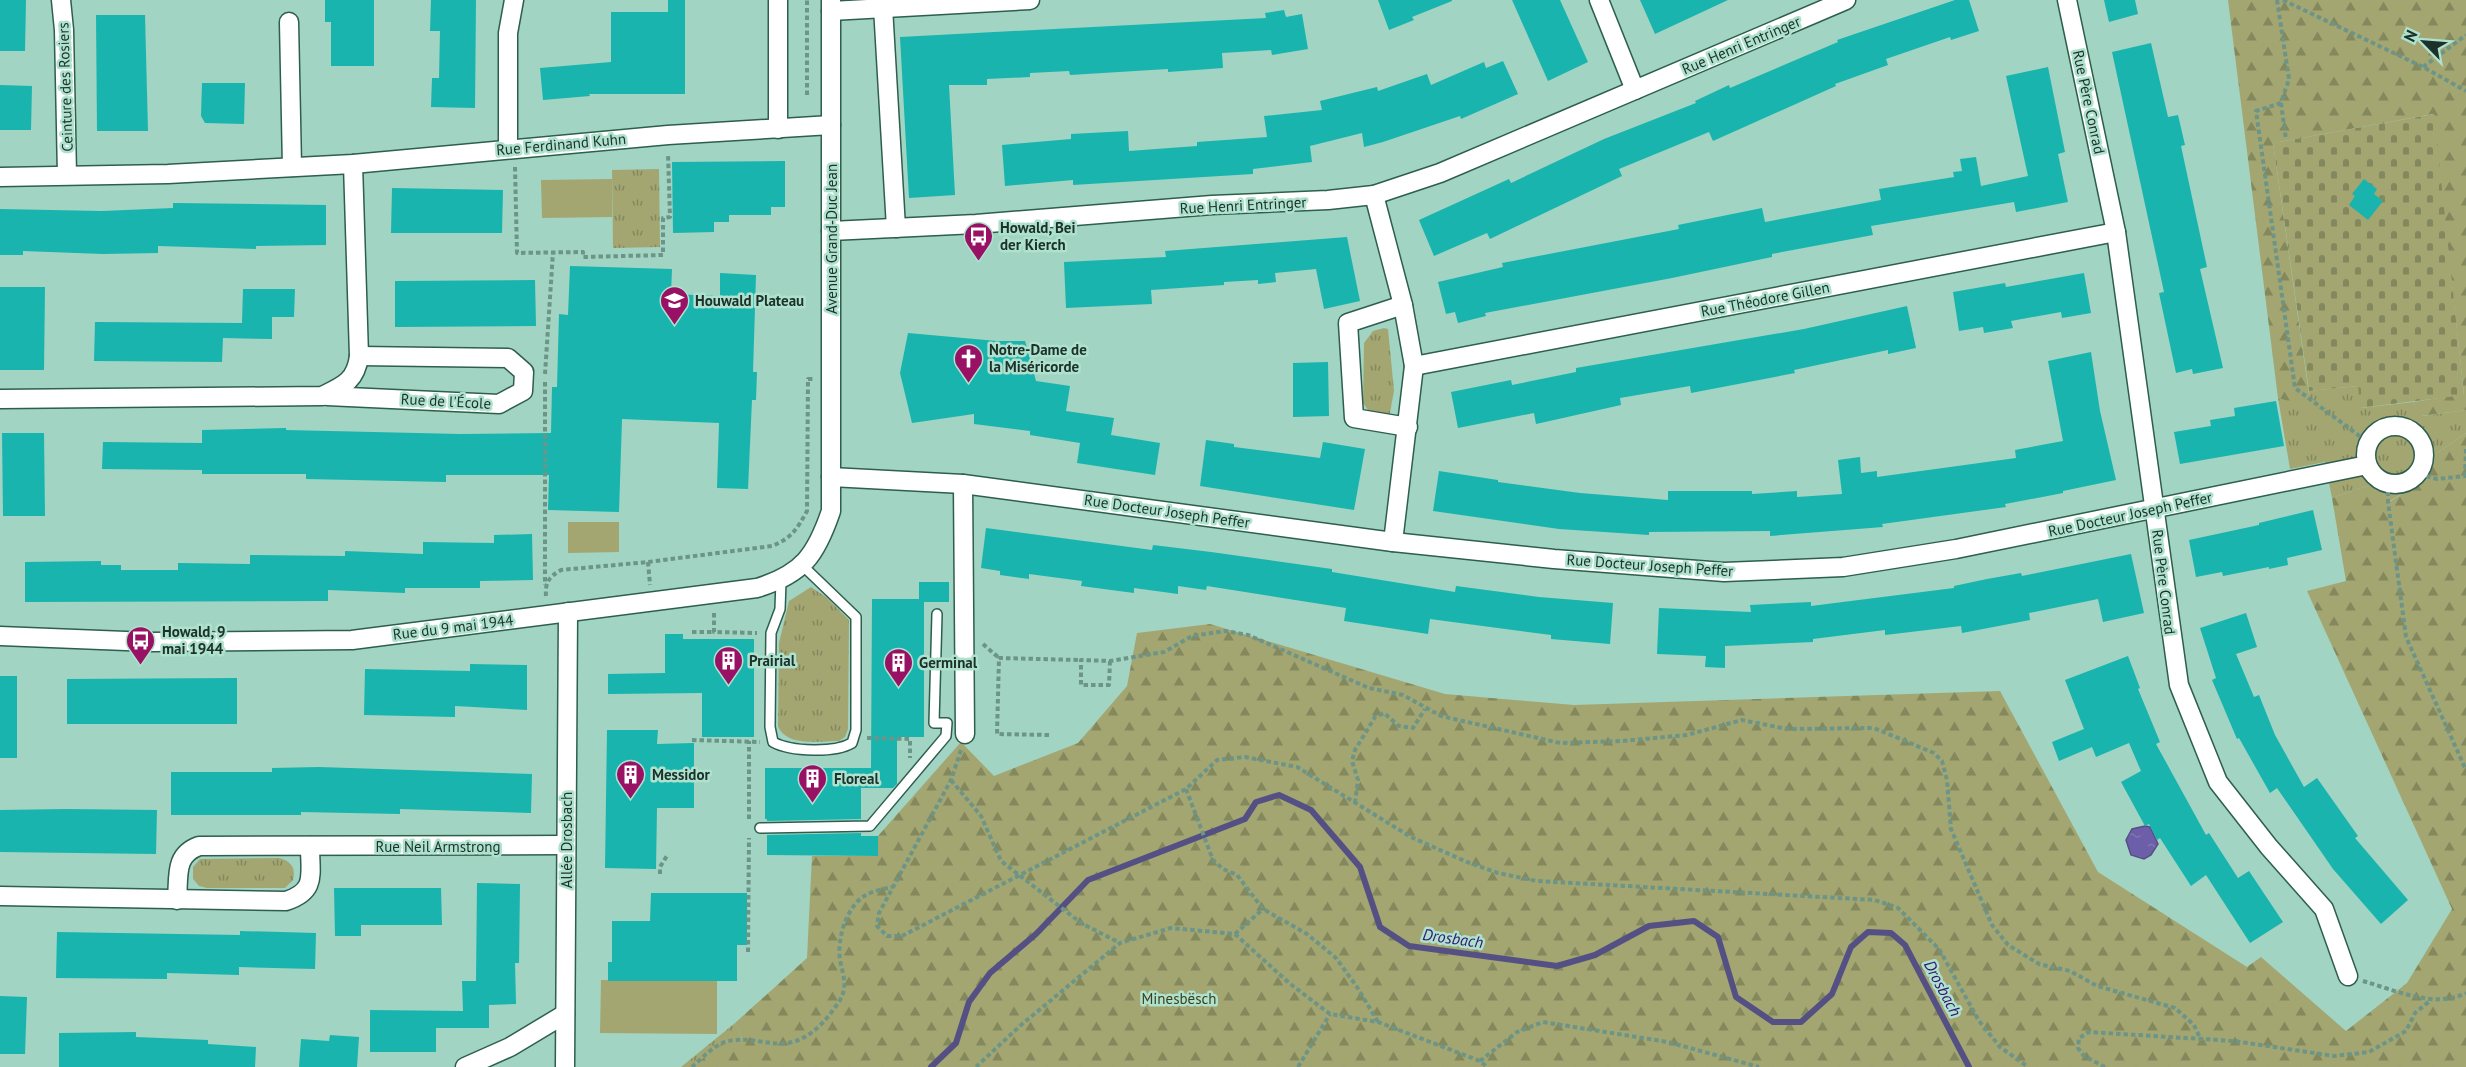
<svg xmlns="http://www.w3.org/2000/svg" width="2466" height="1067" font-family="'PT Sans',sans-serif">
  <defs>
    <pattern id="grass-tufts" width="24" height="20" patternUnits="userSpaceOnUse" patternTransform="scale(1.5)"><rect width="24" height="20" fill="#a3a671"/><path d="M3 7l-1-3M5 7V3M7 7l1-3M15 17l-1-3M17 17v-4M19 17l1-3" fill="none" stroke="#84885d"/></pattern>
    <pattern id="forest-firs" width="22" height="20" patternUnits="userSpaceOnUse" patternTransform="scale(1.5)"><rect width="22" height="20" fill="#a3a671"/><path d="M5 1l3.5 6h-7zM16 11l3.5 6h-7z" fill="#84885d"/></pattern>
    <pattern id="cemetery-stones" width="16" height="16" patternUnits="userSpaceOnUse" patternTransform="scale(1.5)"><rect width="16" height="16" fill="#a3a671"/><path d="M2 7V4a2 2 0 0 1 4 0v3zM10 15v-3a2 2 0 0 1 4 0v3z" fill="#84885d"/></pattern>
    <pattern id="water-ripples" width="26" height="14" patternUnits="userSpaceOnUse" patternTransform="scale(1.5)"><rect width="26" height="14" fill="#6d5eaa"/><path d="M2 4q2-2 4 0t4 0M15 11q2-2 4 0t4 0" fill="none" stroke="#8077af"/></pattern>
  </defs>
  <rect width="100%" height="100%" fill="#a1d4c2"/>
  <g fill="url(#grass-tufts)">
    <polygon points="659,169 660,247 613,248 612,170"/>
    <polygon points="1384,328 1388,329 1394,391 1389,418 1371,414 1363,403 1364,343 1373,331"/>
    <polygon points="2358,386 2361,408 2413,402 2422,416 2466,410 2466,433 2433,456 2427,479 2388,502 2373,484 2332,498 2325,462 2290,469 2278,398 2310,407 2309,391"/>
    <path d="M 811,587 L 826,597 L 849,620 L 848,729 L 845,737 L 839,741 C 819,741 786,747 778,726 L 779,643 L 789,601 Z"/>
    <path d="M 279,858 C 291,861 296,868 293,880 L 285,888 L 207,888 L 199,886 L 193,879 L 193,867 L 200,859 Z"/>
    <polygon points="735,1023 742,1038 722,1043 692,1067 681,1067"/>
  </g>
  <g fill="url(#forest-firs)">
    <polygon points="2228,0 2466,0 2466,410 2421,416 2413,402 2464,394 2433,114 2273,143 2311,408 2278,398"/>
    <polygon points="2466,433 2466,1067 692,1067 722,1043 742,1038 735,1023 807,958 812,856 877,856 878,836 961,742 994,776 1078,743 1127,686 1137,633 1210,624 1445,694 1574,705 2000,691 2098,872 2247,967 2261,957 2346,1031 2407,983 2452,909 2307,591 2346,581 2332,498 2373,484 2389,502 2427,479 2433,456"/>
  </g>
  <polygon fill="url(#cemetery-stones)" points="2434,114 2464,395 2360,408 2358,386 2309,391 2273,143"/>
  <g fill="#a3a671">
    <polygon points="612,179 612,217 542,218 541,180"/>
    <polygon points="568,522 619,522 619,552 568,553"/>
    <polygon points="601,980 717,981 717,1034 600,1033"/>
  </g>
  <polygon fill="url(#water-ripples)" stroke="#555084" stroke-width="1.5" points="2145,826 2150,827 2158,844 2151,855 2144,859 2131,855 2126,840 2132,829"/>
  <g fill="none" stroke-linecap="round" stroke-linejoin="round">
    <polyline stroke="#555084" stroke-width="6" points="931,1067 956,1043 969,1002 990,973 1036,934 1088,880 1245,819 1256,802 1279,795 1311,810 1360,867 1380,927 1409,946 1557,966 1595,955 1649,926 1694,921 1718,937 1736,997 1773,1022 1801,1022 1832,994 1851,947 1868,932 1891,933 1905,945 1969,1067"/>
  </g>
  <g fill="#19b4ae">
    <polygon points="0,0 26,0 25,51 0,51"/>
    <polygon points="325,0 374,0 374,66 331,66 331,22 325,22"/>
    <polygon points="431,0 476,0 475,108 431,107 432,78 439,78 440,31 430,31"/>
    <polygon points="668,0 685,0 685,94 589,94 590,96 543,100 540,68 611,62 611,12 668,12"/>
    <polygon points="1378,0 1452,0 1452,1 1412,17 1414,20 1389,30"/>
    <polygon points="1512,0 1560,0 1588,62 1548,81"/>
    <polygon points="1640,0 1728,0 1655,34"/>
    <polygon points="1955,0 1969,0 1979,31 1951,40 1950,37 1886,59 1888,65 1835,84 1836,86 1713,141 1709,132 1619,169 1622,176 1490,239 1487,233 1434,256 1419,220 1509,179 1511,183 1604,139 1696,103 1695,101 1729,85 1730,88 1838,42 1837,40"/>
    <polygon points="2104,0 2135,0 2138,14 2109,22"/>
    <polygon points="1284,10 1286,17 1302,14 1308,49 1272,55 1271,50 1222,53 1223,68 1168,72 1168,69 1070,75 1069,71 1030,73 1030,77 987,79 987,85 949,85 955,195 909,198 900,37 1266,18 1265,13"/>
    <polygon points="96,15 145,15 148,131 97,131"/>
    <polygon points="2151,43 2168,117 2178,115 2185,145 2181,146 2207,267 2200,269 2223,368 2193,374 2192,369 2176,373 2159,293 2164,292 2112,52"/>
    <polygon points="1503,61 1518,94 1461,119 1460,116 1383,142 1364,147 1362,133 1310,146 1312,162 1253,169 1253,174 1073,185 1073,180 1005,186 1002,145 1071,139 1071,134 1128,131 1129,151 1197,146 1197,142 1267,137 1264,116 1322,110 1320,101 1377,87 1378,91 1427,74 1431,85 1484,62 1486,68"/>
    <polygon points="2048,67 2065,152 2058,154 2068,202 2016,212 2014,202 1871,226 1873,235 1772,254 1772,257 1672,278 1485,313 1486,316 1458,323 1455,312 1446,314 1438,282 1503,267 1502,263 1679,229 1678,225 1762,208 1765,222 1881,200 1879,189 1954,177 1953,172 1962,171 1960,159 1976,157 1981,186 2028,176 2006,76"/>
    <polygon points="202,83 245,83 244,124 205,123 201,116"/>
    <polygon points="0,85 32,86 31,130 0,130"/>
    <polygon points="785,161 785,207 771,207 771,215 729,215 729,222 714,222 714,232 673,233 672,162"/>
    <polygon points="2364,179 2377,189 2374,194 2383,201 2368,220 2349,205 2355,196 2352,194"/>
    <polygon points="392,188 503,190 502,233 391,233"/>
    <polygon points="173,203 326,205 326,245 256,246 256,249 158,246 158,253 103,254 23,251 23,255 0,255 0,209 102,211 173,208"/>
    <polygon points="1347,237 1360,301 1324,309 1316,269 1275,273 1276,282 1258,284 1258,280 1224,282 1224,285 1151,290 1152,304 1066,308 1064,262 1166,257 1165,251"/>
    <polygon points="570,266 672,269 671,294 720,296 720,273 756,275 753,372 757,372 756,400 752,400 748,489 717,488 719,423 622,419 619,512 548,510 549,475 446,475 446,482 306,479 306,474 202,474 202,470 102,469 103,442 202,443 202,430 286,428 286,430 460,434 551,433 552,387 557,387 559,314 568,315"/>
    <polygon points="2084,273 2091,313 2062,318 2061,312 2011,321 2013,328 1984,333 1983,327 1959,331 1953,292 2005,283 2006,287"/>
    <polygon points="535,280 536,326 395,327 395,281"/>
    <polygon points="0,287 45,287 44,370 0,370"/>
    <polygon points="243,289 295,289 294,317 272,317 272,339 223,338 222,362 94,361 95,322 242,323"/>
    <polygon points="1907,306 1916,348 1888,354 1888,350 1794,370 1795,373 1691,393 1690,386 1620,398 1621,405 1536,424 1534,413 1458,428 1451,392 1511,380 1512,385 1576,372 1576,368 1804,329"/>
    <polygon points="908,333 997,341 1025,341 1036,381 1070,386 1066,411 1114,418 1111,435 1160,443 1155,475 1077,463 1080,443 1030,435 1030,431 974,424 974,414 912,423 900,373"/>
    <polygon points="2091,352 2100,411 2116,480 2063,491 2063,493 2005,504 2006,507 1882,524 1883,527 1770,536 1770,531 1649,532 1649,535 1559,529 1433,511 1439,471 1498,480 1498,482 1580,493 1668,500 1668,491 1752,491 1752,494 1797,491 1797,497 1842,494 1838,460 1860,457 1861,473 1877,471 1877,477 2016,458 2015,450 2063,441 2048,361"/>
    <polygon points="1328,362 1329,416 1293,417 1293,363"/>
    <polygon points="2276,401 2284,446 2180,464 2174,432 2211,426 2210,420 2235,416 2234,408"/>
    <polygon points="2,433 44,433 45,516 3,516"/>
    <polygon points="1206,440 1234,444 1234,447 1320,458 1323,442 1365,449 1354,510 1200,486"/>
    <polygon points="2313,510 2322,550 2287,558 2288,565 2269,569 2269,567 2223,576 2222,572 2196,577 2189,540 2259,525 2259,523"/>
    <polygon points="986,528 1152,550 1153,545 1211,552 1332,569 1332,572 1455,592 1456,586 1539,597 1613,603 1610,644 1551,639 1551,635 1430,619 1428,634 1344,621 1346,608 1207,586 1206,590 1178,586 1178,594 1134,588 1134,593 1081,586 1082,581 1029,574 1029,579 1000,575 1000,571 981,568"/>
    <polygon points="532,534 533,580 480,581 480,588 405,588 405,593 328,590 328,601 25,602 25,562 101,561 101,565 121,565 121,570 178,570 178,563 250,564 250,555 345,556 345,551 423,554 423,542 494,543 494,535"/>
    <polygon points="2131,554 2144,613 2103,622 2098,599 2029,613 2030,620 1962,633 1961,626 1885,635 1885,630 1813,639 1813,642 1725,646 1725,668 1705,667 1706,656 1657,654 1659,608 1751,612 1750,605 1811,602 1811,606 1954,588 1954,586 1987,579 2021,573 2022,576"/>
    <polygon points="919,582 949,582 949,602 924,602 924,737 897,737 897,784 893,788 861,788 861,819 767,821 767,819 765,819 765,768 871,768 872,599 919,599"/>
    <polygon points="2246,613 2257,647 2236,654 2254,697 2259,695 2275,735 2304,787 2317,778 2358,836 2355,838 2408,900 2381,924 2333,869 2277,788 2270,793 2239,738 2237,739 2212,680 2216,678 2200,628"/>
    <polygon points="665,634 683,634 683,639 754,639 754,737 702,737 702,693 608,694 608,674 665,673"/>
    <polygon points="2128,656 2140,688 2138,689 2160,742 2156,744 2206,835 2209,833 2238,878 2249,871 2283,922 2250,943 2206,875 2191,886 2160,838 2157,840 2149,824 2145,826 2121,782 2141,771 2129,743 2096,757 2092,747 2059,761 2052,742 2084,729 2065,680"/>
    <polygon points="470,664 527,665 527,710 455,706 455,717 364,715 365,669 470,671"/>
    <rect x="0" y="676" width="17" height="82"/>
    <polygon points="237,678 237,724 67,724 67,679"/>
    <polygon points="607,730 658,730 657,744 694,743 694,808 657,808 656,869 605,868"/>
    <polygon points="319,767 532,774 531,813 400,809 400,814 301,812 301,815 171,815 171,772 272,772 272,768"/>
    <polygon points="67,809 157,810 156,854 0,852 0,810"/>
    <polygon points="861,833 861,836 878,836 878,856 767,855 767,835"/>
    <polygon points="477,883 520,884 519,963 515,963 516,1004 489,1005 489,1028 436,1028 436,1052 370,1052 370,1010 463,1011 462,981 476,981"/>
    <polygon points="334,888 441,888 442,925 361,925 361,936 335,936"/>
    <polygon points="651,893 747,893 747,945 737,945 737,981 608,981 608,962 612,962 612,921 650,921"/>
    <polygon points="240,931 316,933 315,969 239,967 239,975 167,973 167,979 56,978 57,932 240,935"/>
    <polygon points="0,996 27,997 25,1054 0,1054"/>
    <polygon points="136,1032 136,1037 208,1040 208,1044 256,1047 255,1067 59,1067 59,1033"/>
    <polygon points="330,1035 359,1037 357,1067 299,1067 301,1039 329,1041"/>
  </g>
  <g fill="none" stroke-linecap="round" stroke-linejoin="round">
    <defs>
      <g id="lane">
        <path d="M 781,581 L 780,609 L 771,633 L 770,727 L 773,742 C 791,752 835,753 852,743 L 856,730 L 856,617 L 802,565"/>
        <polyline points="760,828 870,826 946,736 947,723 934,723 937,614"/>
      </g>
      <g id="street">
        <polyline points="61,0 64,30 67,175"/>
        <polyline points="778,0 778,129"/>
        <polyline points="1599,0 1635,90"/>
        <polyline points="2067,0 2116,232 2179,685 2218,782 2269,847 2324,909 2348,976"/>
        <polyline points="883,7 896,228"/>
        <polyline points="831,11 1030,0"/>
        <polyline points="289,22 292,167"/>
        <polyline points="508,149 508,33 514,0"/>
        <polyline points="0,177 168,174 353,164 668,135 831,125"/>
        <polyline points="1374,195 1403,305 1414,366 1393,542"/>
        <polyline points="831,231 976,224 1212,205 1328,200 1374,195 1440,173 1846,0"/>
        <polyline points="1403,305 1348,323 1354,418 1408,427"/>
        <polyline points="1414,366 2116,232"/>
        <polyline points="327,396 499,404 523,391 524,372 508,358 359,356"/>
        <path d="M 0,399 L 322,396 C 343,386 356,381 359,356 L 353,164"/>
        <circle cx="2395" cy="455" r="29"/>
        <polyline points="831,477 963,484 1393,542 1554,559 1724,572 1843,567 1956,549 2367,465"/>
        <polyline points="963,484 965,734"/>
        <path d="M 0,636 L 151,642 L 352,640 L 757,588 C 803,574 816,555 831,511 L 831,0"/>
        <path d="M 0,896 L 286,901 C 317,891 310,875 310,846"/>
        <path d="M 177,900 C 179,876 174,855 199,846 L 566,845"/>
        <polyline points="465,1067 510,1047 565,1014"/>
        <polyline points="565,1067 568,612"/>
      </g>
    </defs>
    <use href="#lane" stroke="#2d5e4e" stroke-width="12"/>
    <use href="#street" stroke="#2d5e4e" stroke-width="21"/>
    <g stroke="#6d9587" stroke-width="4" stroke-dasharray="4.5 3" stroke-linecap="butt">
      <polyline points="2277,0 2289,79 2281,103 2286,140"/>
      <polyline points="2283,0 2423,67 2466,91"/>
      <polyline points="2423,67 2466,35"/>
      <polyline points="807,95 807,0"/>
      <polyline points="2281,103 2256,111 2295,388 2369,443"/>
      <polyline points="515,167 517,253 583,252 583,257 663,255 663,218 670,217 668,154"/>
      <polyline points="545,374 553,252"/>
      <polyline points="545,382 545,585"/>
      <polyline points="2419,474 2437,479 2466,476"/>
      <polyline points="2465,476 2466,449"/>
      <polyline points="2388,484 2388,502 2406,637 2466,770"/>
      <polyline points="648,562 650,585"/>
      <path d="M 546,596 C 545,582 549,577 561,570 L 648,562 L 772,546 C 792,538 797,529 807,511 L 808,379 L 814,379"/>
      <polyline points="714,613 714,632 757,633"/>
      <polyline points="692,632 714,632"/>
      <polyline points="983,644 999,658"/>
      <polyline points="1110,661 1109,685 1081,685 1081,660 1110,661 1164,652 1192,636 1225,631 1248,635 1369,688 1403,695 1441,716 1560,743 1622,741 1687,735 1742,720 1787,729 1874,728 1934,753 1942,761 1947,780 1951,829 1992,925 2008,945 2039,964 2070,971 2097,986 2175,1008 2194,1025 2200,1038"/>
      <polyline points="1049,735 997,734 999,658 1081,660"/>
      <polyline points="867,738 910,739 910,758"/>
      <polyline points="692,740 760,742"/>
      <polyline points="961,750 951,780 879,913 877,926 887,936 902,936 1186,789 1217,760 1245,757 1297,767 1411,837 1467,862 1498,873 1537,881 1875,900 1898,908 1939,949 1979,1021 2000,1047 2028,1067"/>
      <polyline points="951,780 981,816 1001,861 1081,923 1120,943"/>
      <polyline points="1186,789 1213,860 1223,869 1237,875 1263,909 1307,934 1336,958 1357,987 1378,1022"/>
      <polyline points="1355,803 1358,780 1352,761 1355,750 1375,717 1384,713 1399,726 1413,728 1425,709"/>
      <polyline points="749,819 749,741"/>
      <polyline points="660,874 660,867 668,854"/>
      <polyline points="1235,934 1263,909"/>
      <polyline points="748,952 749,838"/>
      <path d="M 2363,981 C 2395,990 2434,1009 2466,993"/>
      <polyline points="1480,1061 1517,1032 1543,1022 1668,1042 1759,1067"/>
      <path d="M 692,1067 C 701,1059 713,1046 725,1042 C 748,1035 767,1046 788,1043 C 811,1039 828,1019 840,1000 C 848,986 843,975 840,960 C 837,939 846,906 866,895 C 873,891 884,889 892,887"/>
      <polyline points="976,1067 1021,1025 1120,943 1171,928 1235,934 1289,983 1330,1014 1378,1022 1480,1061 1487,1067"/>
      <polyline points="1298,1067 1330,1014"/>
      <polyline points="2105,1067 2084,1056 2078,1048 2079,1038 2089,1032 2234,1041 2334,1056 2369,1052 2406,1031 2415,1013 2431,1000"/>
    </g>
    <use href="#lane" stroke="#fff" stroke-width="9"/>
    <use href="#street" stroke="#fff" stroke-width="18"/>
  </g>
  <defs>
    <symbol id="bus-pin" viewBox="-11 -11 22 30"><path d="M0 17L-7.5 6A9.5 9.5 0 1 1 7.5 6Z" fill="#991164" stroke="#aee1ce"/><path d="M-5-6H5V4H4V6H2V4H-2V6H-4V4H-5ZM-3.5-4V0h7V-4ZM-3.5 1.2v1.5H-2V1.2ZM2 1.2v1.5H3.5V1.2Z" fill="#fff"/></symbol>
    <symbol id="school-pin" viewBox="-11 -11 22 30"><path d="M0 17L-7.5 6A9.5 9.5 0 1 1 7.5 6Z" fill="#991164" stroke="#aee1ce"/><path d="M0-5L7-2L0 1L-7-2ZM-4 1L0 2.5L4 1V4Q0 6-4 4Z" fill="#fff"/></symbol>
    <symbol id="church-pin" viewBox="-11 -11 22 30"><path d="M0 17L-7.5 6A9.5 9.5 0 1 1 7.5 6Z" fill="#991164" stroke="#aee1ce"/><path d="M-1.2-6h2.4v3.5h3.3v2.4h-3.3V6h-2.4V-.1h-3.3v-2.4h3.3Z" fill="#fff"/></symbol>
    <symbol id="building-pin" viewBox="-11 -11 22 30"><path d="M0 17L-7.5 6A9.5 9.5 0 1 1 7.5 6Z" fill="#991164" stroke="#aee1ce"/><path d="M-4-6H4V6H1V3H-1V6H-4ZM-2.5-4.3h1.7v1.8h-1.7ZM.8-4.3h1.7v1.8H.8ZM-2.5-1h1.7V.8h-1.7ZM.8-1h1.7V.8H.8Z" fill="#fff"/></symbol>
  </defs>
  <g fill-rule="evenodd">
    <use href="#bus-pin" x="962" y="220" width="33" height="45"/>
    <use href="#school-pin" x="658" y="284" width="33" height="45"/>
    <use href="#church-pin" x="952" y="342" width="33" height="45"/>
    <use href="#bus-pin" x="124" y="624" width="33" height="45"/>
    <use href="#building-pin" x="712" y="644" width="33" height="45"/>
    <use href="#building-pin" x="882" y="646" width="33" height="45"/>
    <use href="#building-pin" x="614" y="758" width="33" height="45"/>
    <use href="#building-pin" x="796" y="762" width="33" height="45"/>
  </g>
  <g text-anchor="middle" dominant-baseline="central" stroke-width="5" stroke-linejoin="round" paint-order="stroke">
    <g font-size="15" fill="#1c312a" stroke="#aee1ce">
      <text transform="translate(1741 45) rotate(-23)">Rue Henri Entringer</text>
      <text transform="translate(65 87) rotate(-92)">Ceinture des Rosiers</text>
      <text transform="translate(2089 102) rotate(78)">Rue Père Conrad</text>
      <text transform="translate(561 144) rotate(-5)">Rue Ferdinand Kuhn</text>
      <text transform="translate(1243 205) rotate(-3)">Rue Henri Entringer</text>
      <text transform="translate(831 239) rotate(-90)">Avenue Grand-Duc Jean</text>
      <text transform="translate(1765 299) rotate(-11)">Rue Théodore Gillen</text>
      <text transform="translate(446 401) rotate(3)">Rue de l'École</text>
      <text transform="translate(1167 511) rotate(8)">Rue Docteur Joseph Peffer</text>
      <text transform="translate(2130 514) rotate(-12)">Rue Docteur Joseph Peffer</text>
      <text transform="translate(1650 565) rotate(4)">Rue Docteur Joseph Peffer</text>
      <text transform="translate(2164 582) rotate(83)">Rue Père Conrad</text>
      <text transform="translate(453 627) rotate(-7)">Rue du 9 mai 1944</text>
      <text transform="translate(566 840) rotate(-90)">Allée Drosbach</text>
      <text x="438" y="846">Rue Neil Armstrong</text>
    </g>
    <g font-size="15" font-weight="bold" fill="#1c312a" stroke="#aee1ce" text-anchor="start">
      <text x="1000" y="227">Howald, Bei<tspan x="1000" dy="17">der Kierch</tspan></text>
      <text x="695" y="300">Houwald Plateau</text>
      <text x="989" y="349">Notre-Dame de<tspan x="989" dy="17">la Miséricorde</tspan></text>
      <text x="162" y="631">Howald, 9<tspan x="162" dy="17">mai 1944</tspan></text>
      <text x="749" y="660">Prairial</text>
      <text x="919" y="662">Germinal</text>
      <text x="652" y="774">Messidor</text>
      <text x="834" y="778">Floreal</text>
    </g>
    <g font-size="15" fill="#3d3e16" stroke="#aee1ce">
      <text x="1179" y="998">Minesbësch</text>
    </g>
    <g font-size="16" font-style="italic" fill="#341472" stroke="#aee1ce">
      <text transform="translate(1453 938) rotate(8)">Drosbach</text>
      <text transform="translate(1943 988) rotate(62)">Drosbach</text>
    </g>
  </g>
  <g transform="translate(2424 42) rotate(295)" stroke="#aee1ce" stroke-width="4.5" paint-order="stroke">
  <path d="M0-4.5L10 22L0 15L-10 22Z" fill="#1c312a"/>
  <text y="-9" font-size="16" font-weight="bold" text-anchor="middle" fill="#1c312a">N</text>
  </g>
</svg>
